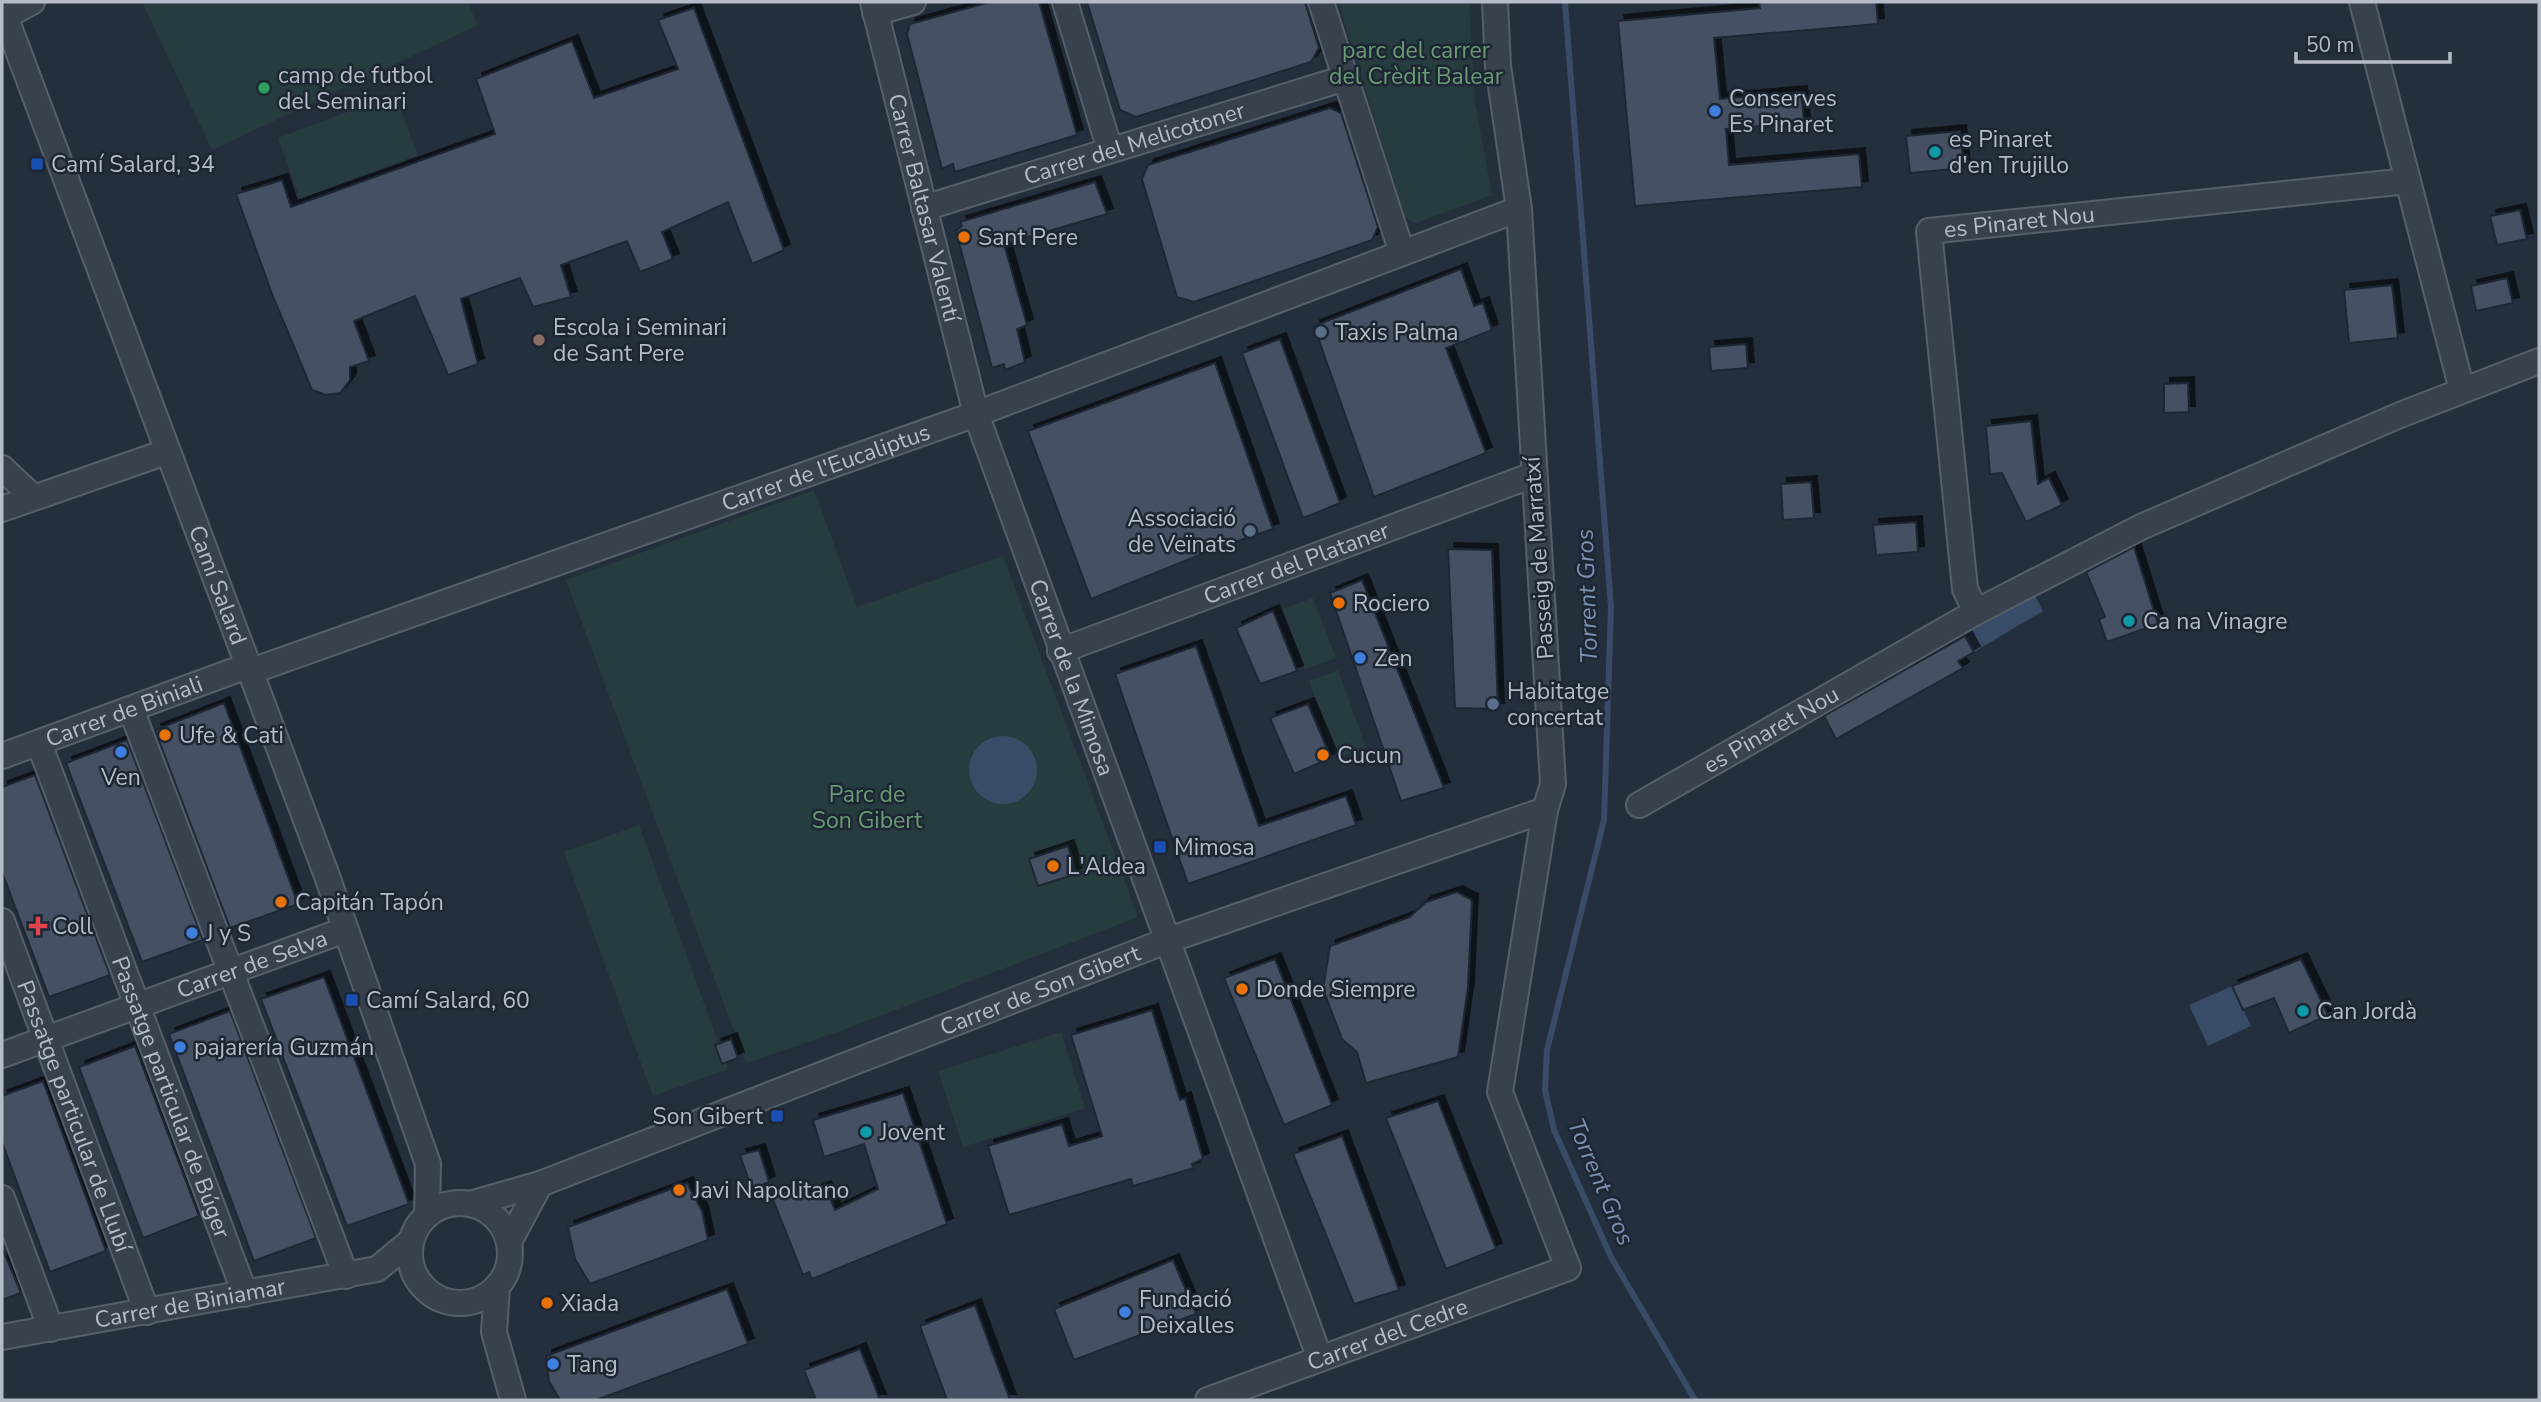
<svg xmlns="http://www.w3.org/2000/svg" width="2541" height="1402" font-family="'Nunito Sans',sans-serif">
  <defs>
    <filter id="shadow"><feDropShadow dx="6" dy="-6" stdDeviation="0" flood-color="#0009"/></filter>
  </defs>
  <rect width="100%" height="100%" fill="#242f3e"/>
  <g fill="#263c3f">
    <polygon points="142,2 467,2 478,25 212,150"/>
    <polygon points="1338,2 1469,2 1475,102 1492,195 1416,223 1405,217"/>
    <polygon points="395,94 418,155 300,199 278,138"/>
    <polygon points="814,490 857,607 1003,556 1138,917 838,1032 746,1063 566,580"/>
    <polygon points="1313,598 1336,658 1305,669 1283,609"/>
    <polygon points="1338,670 1366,747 1337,758 1309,681"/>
    <polygon points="639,825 728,1069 653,1096 564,852"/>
    <polygon points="1061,1032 1085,1108 963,1147 938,1071"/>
  </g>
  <g fill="#394c67">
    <polygon points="2033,592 2043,611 1974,652 1961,629"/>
    <circle cx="1003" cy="770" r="34"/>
    <polygon points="2232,986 2251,1026 2208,1046 2189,1005"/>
  </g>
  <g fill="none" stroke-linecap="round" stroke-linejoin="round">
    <polyline stroke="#394c67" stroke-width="6" points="1565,2 1611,607 1604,820 1547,1050 1545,1090 1554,1130 1611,1257 1695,1400"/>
  </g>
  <g fill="#455162" stroke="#1f2835" stroke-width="2" filter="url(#shadow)">
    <polygon points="990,2 1039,2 1077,135 955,172 953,164 942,169 907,34 910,24"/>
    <polygon points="1087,2 1305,2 1319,48 1311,62 1136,117 1120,110"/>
    <polygon points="1759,2 1876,2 1878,24 1714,38 1720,99 1801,92 1804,122 1726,129 1729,165 1859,154 1862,187 1635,206 1618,21 1760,8"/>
    <polygon points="694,8 784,250 752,264 728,202 662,232 673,259 640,272 627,241 561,265 571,297 533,307 520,278 461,299 478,364 448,375 415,296 354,321 369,361 350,367 350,380 340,393 326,395 312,390 272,294 236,194 282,180 291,207 495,134 476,79 572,41 594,98 678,69 658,20"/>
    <polygon points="1330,108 1341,113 1378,227 1372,240 1194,302 1177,297 1142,179 1148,165"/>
    <polygon points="1960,131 1964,168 1910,173 1906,136"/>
    <polygon points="1095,182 1107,214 1004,244 1027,325 1017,329 1025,362 1005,370 1004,364 992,368 956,231 962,226 960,222"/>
    <polygon points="2520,210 2527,239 2497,245 2490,216"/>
    <polygon points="1461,269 1474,306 1483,303 1492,330 1446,348 1486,453 1374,497 1314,326"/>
    <polygon points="2507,278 2513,303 2476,311 2471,286"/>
    <polygon points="2392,285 2398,338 2349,343 2344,290"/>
    <polygon points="1280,339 1340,503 1303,518 1242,353"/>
    <polygon points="1746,344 1748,368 1711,371 1709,347"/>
    <polygon points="1215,363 1273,529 1212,550 1091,599 1028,431"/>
    <polygon points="2188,383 2189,412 2164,413 2164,384"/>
    <polygon points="2031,421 2038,484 2049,478 2062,505 2026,522 2002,473 1990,474 1986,426"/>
    <polygon points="1811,482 1814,518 1783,520 1781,484"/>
    <polygon points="1916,522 1918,552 1876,555 1873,525"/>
    <polygon points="2134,547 2158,624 2107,642 2099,619 2105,617 2086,572"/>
    <polygon points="1448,549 1492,550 1498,709 1455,708"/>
    <polygon points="1362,580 1444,788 1401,801 1330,593"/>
    <polygon points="1273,611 1297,671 1260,684 1236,628"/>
    <polygon points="1965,636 1974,652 1958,661 1963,668 1836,739 1824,716"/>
    <polygon points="1196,646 1259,826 1346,796 1356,825 1188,884 1115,674"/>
    <polygon points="224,703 298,904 230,928 155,730"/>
    <polygon points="1308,704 1331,758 1294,774 1270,718"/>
    <polygon points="127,740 203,940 142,962 66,763"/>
    <polygon points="35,775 110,975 49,997 2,872 2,787"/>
    <polygon points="1068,846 1076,874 1038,886 1029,859"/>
    <polygon points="1457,892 1472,900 1468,987 1458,1057 1366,1083 1357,1052 1342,1039 1323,989 1330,946 1410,917 1426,902"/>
    <polygon points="1275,959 1332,1105 1284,1125 1224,978"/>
    <polygon points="2301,959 2328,1015 2289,1033 2274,998 2243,1010 2232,986"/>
    <polygon points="324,977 409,1204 347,1226 261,999"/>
    <polygon points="1152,1010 1180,1100 1185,1098 1203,1159 1192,1164 1194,1168 1133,1186 1131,1179 1009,1215 988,1146 1062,1124 1069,1146 1102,1136 1071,1035"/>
    <polygon points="230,1011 316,1238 254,1261 169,1034"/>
    <polygon points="731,1039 738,1058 722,1064 715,1045"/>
    <polygon points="135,1046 199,1216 143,1238 79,1067"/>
    <polygon points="43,1081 106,1251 50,1272 2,1142 2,1096"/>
    <polygon points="903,1093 947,1224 812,1279 809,1272 803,1275 772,1197 796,1187 800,1198 825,1187 835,1210 878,1189 864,1144 824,1157 813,1120"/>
    <polygon points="1438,1101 1496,1249 1446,1269 1386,1118"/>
    <polygon points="1342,1136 1399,1290 1354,1304 1293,1154"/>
    <polygon points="759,1150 769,1182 752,1189 740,1155"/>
    <polygon points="687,1183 702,1211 708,1240 590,1284 575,1259 568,1227"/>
    <polygon points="2,1248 21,1293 2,1300"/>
    <polygon points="1173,1260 1196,1314 1074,1360 1054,1309"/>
    <polygon points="727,1289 748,1344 596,1400 560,1400 549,1381 546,1356"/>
    <polygon points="975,1305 1010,1400 947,1400 920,1326"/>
    <polygon points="860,1349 880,1400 816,1400 804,1370"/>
  </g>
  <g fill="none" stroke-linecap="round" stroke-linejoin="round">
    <defs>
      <g id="street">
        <path id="s1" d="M 873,2 L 976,414 L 1320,1359"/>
        <polyline points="1065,2 1110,150"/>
        <polyline points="1321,2 1402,253"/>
        <polyline points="2362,2 2408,181"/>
        <path id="s2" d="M 2,8 L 327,876 L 428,1164 L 427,1215"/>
        <polyline points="875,13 913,2"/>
        <polyline points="2,18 32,2"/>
        <path id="s3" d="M 924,208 L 1345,78"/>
        <polyline points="2,468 33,497"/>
        <polyline points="2,509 166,452"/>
        <path id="s4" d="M 1976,612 L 1965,589 L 1929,231 L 2408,181 L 2462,390"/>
        <path id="s5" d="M 1060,651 L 1533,475"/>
        <path id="s6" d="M 249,672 L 976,414 L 1519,209"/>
        <polyline points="131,709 346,1276"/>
        <path id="s7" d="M 39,743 L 245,1294"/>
        <path id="s8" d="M 2,756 L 247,666"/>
        <path id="s9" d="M 1639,805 L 1976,612 L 2141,527 L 2400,415 L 2539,361"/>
        <path id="s10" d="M 2,921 L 147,1312"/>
        <path id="s11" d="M 2,1055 L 345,930"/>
        <polyline points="2,1198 51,1329"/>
        <circle cx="460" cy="1253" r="50"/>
        <path id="s12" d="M 470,1204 L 540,1184 L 1166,941 L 1545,810"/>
        <polyline points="509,1242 540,1184"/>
        <polyline points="497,1287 494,1332 513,1400"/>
        <path id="s13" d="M 2,1337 L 377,1269 L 411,1241"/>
        <path id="s14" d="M 1208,1400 L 1568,1268 L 1500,1092 L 1545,810 L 1553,784 L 1519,209 L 1498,66 L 1495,2"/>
      </g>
    </defs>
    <use href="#street" stroke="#565f6c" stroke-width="28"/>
    <use href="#street" stroke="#38414e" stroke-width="24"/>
  </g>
  <circle fill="#2e9e5b" stroke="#1d2633" stroke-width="2.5" cx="264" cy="88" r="7"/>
  <g fill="#3f7fe0" stroke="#1d2633" stroke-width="2.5">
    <circle cx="1715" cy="111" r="7"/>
    <circle cx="1360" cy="658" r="7"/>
    <circle cx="121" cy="752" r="7"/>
    <circle cx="192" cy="933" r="7"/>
    <circle cx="180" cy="1047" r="7"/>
    <circle cx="1125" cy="1312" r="7"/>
    <circle cx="553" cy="1364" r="7"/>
  </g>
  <g fill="#0f9aa8" stroke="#1d2633" stroke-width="2.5">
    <circle cx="1935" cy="152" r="7"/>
    <circle cx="2129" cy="621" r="7"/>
    <circle cx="2303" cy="1011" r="7"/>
    <circle cx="866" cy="1132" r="7"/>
  </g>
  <g fill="#1a4fb4" stroke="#1d2633" stroke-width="2.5">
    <rect x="30" y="157" width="14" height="14" rx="3.5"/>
    <rect x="1153" y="840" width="14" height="14" rx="3.5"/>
    <rect x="345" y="993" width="14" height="14" rx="3.5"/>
    <rect x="770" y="1109" width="14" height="14" rx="3.5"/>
  </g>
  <g fill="#e8710a" stroke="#1d2633" stroke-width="2.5">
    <circle cx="964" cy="237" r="7"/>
    <circle cx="1339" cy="603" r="7"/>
    <circle cx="165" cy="735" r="7"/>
    <circle cx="1323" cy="755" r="7"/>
    <circle cx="1053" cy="866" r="7"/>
    <circle cx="281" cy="902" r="7"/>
    <circle cx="1242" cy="989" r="7"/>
    <circle cx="679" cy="1190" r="7"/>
    <circle cx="547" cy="1303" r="7"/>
  </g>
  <g fill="#5c6f8a" stroke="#1d2633" stroke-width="2.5">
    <circle cx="1321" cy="332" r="7"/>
    <circle cx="1250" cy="531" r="7"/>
    <circle cx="1493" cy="704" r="7"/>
  </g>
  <circle fill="#8d6e63" stroke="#1d2633" stroke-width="2.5" cx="539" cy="340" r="7"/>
  <path fill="#e0444e" stroke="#1d2633" stroke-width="2.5" d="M34.5 915.5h7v7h7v7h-7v7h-7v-7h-7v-7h7z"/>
  <g text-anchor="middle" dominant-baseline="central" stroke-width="5" stroke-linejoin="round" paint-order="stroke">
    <g font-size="23" fill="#6b9a76" stroke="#1d2633">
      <text x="1416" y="50">parc del carrer<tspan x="1416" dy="26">del Crèdit Balear</tspan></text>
      <text x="867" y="794">Parc de<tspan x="867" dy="26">Son Gibert</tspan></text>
    </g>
    <g font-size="23" fill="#b4bcc9" stroke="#1d2633" text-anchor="start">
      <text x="278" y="75">camp de futbol<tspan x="278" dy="26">del Seminari</tspan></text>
      <text x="1729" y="98">Conserves<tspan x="1729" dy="26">Es Pinaret</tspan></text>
      <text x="1949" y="139">es Pinaret<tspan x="1949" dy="26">d'en Trujillo</tspan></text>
      <text x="51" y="164">Camí Salard, 34</text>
      <text x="978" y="237">Sant Pere</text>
      <text x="553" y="327">Escola i Seminari<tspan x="553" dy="26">de Sant Pere</tspan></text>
      <text x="1335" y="332">Taxis Palma</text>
      <text x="1236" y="518" text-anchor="end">Associació<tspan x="1236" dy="26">de Veïnats</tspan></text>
      <text x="1353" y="603">Rociero</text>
      <text x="2143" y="621">Ca na Vinagre</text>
      <text x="1374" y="658">Zen</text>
      <text x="1507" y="691">Habitatge<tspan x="1507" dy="26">concertat</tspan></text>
      <text x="179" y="735">Ufe &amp; Cati</text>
      <text x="1337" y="755">Cucun</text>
      <text x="121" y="777" text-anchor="middle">Ven</text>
      <text x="1174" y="847">Mimosa</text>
      <text x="1067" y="866">L'Aldea</text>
      <text x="295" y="902">Capitán Tapón</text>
      <text x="52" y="926">Coll</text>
      <text x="206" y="933">J y S</text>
      <text x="1256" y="989">Donde Siempre</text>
      <text x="366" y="1000">Camí Salard, 60</text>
      <text x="2317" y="1011">Can Jordà</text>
      <text x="194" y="1047">pajarería Guzmán</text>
      <text x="763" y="1116" text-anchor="end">Son Gibert</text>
      <text x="880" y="1132">Jovent</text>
      <text x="693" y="1190">Javi Napolitano</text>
      <text x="1139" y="1299">Fundació<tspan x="1139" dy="26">Deixalles</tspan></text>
      <text x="561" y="1303">Xiada</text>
      <text x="567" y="1364">Tang</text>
    </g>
    <g font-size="23" fill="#b4bcc9" stroke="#1d2633">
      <text stroke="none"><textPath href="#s3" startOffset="220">Carrer del Melicotoner</textPath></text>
      <text stroke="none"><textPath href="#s1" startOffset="212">Carrer Baltasar Valentí</textPath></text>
      <text stroke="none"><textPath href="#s4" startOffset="476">es Pinaret Nou</textPath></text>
      <text stroke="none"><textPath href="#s6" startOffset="612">Carrer de l'Eucaliptus</textPath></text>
      <text transform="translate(1539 558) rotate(-94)">Passeig de Marratxí</text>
      <text stroke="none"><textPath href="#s5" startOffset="252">Carrer del Plataner</textPath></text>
      <text stroke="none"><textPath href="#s2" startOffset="616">Camí Salard</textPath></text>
      <text stroke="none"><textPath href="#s1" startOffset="705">Carrer de la Mimosa</textPath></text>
      <text stroke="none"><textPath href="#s8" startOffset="130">Carrer de Biniali</textPath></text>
      <text stroke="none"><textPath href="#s9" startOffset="152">es Pinaret Nou</textPath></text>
      <text stroke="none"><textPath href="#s11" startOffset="266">Carrer de Selva</textPath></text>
      <text stroke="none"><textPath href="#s12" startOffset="609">Carrer de Son Gibert</textPath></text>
      <text stroke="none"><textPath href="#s7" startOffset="378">Passatge particular de Búger</textPath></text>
      <text stroke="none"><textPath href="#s10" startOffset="208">Passatge particular de Llubí</textPath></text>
      <text stroke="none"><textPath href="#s13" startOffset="191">Carrer de Biniamar</textPath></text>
      <text stroke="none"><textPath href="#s14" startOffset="191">Carrer del Cedre</textPath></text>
    </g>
    <g font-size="24" font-style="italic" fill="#7c92b1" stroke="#1d2633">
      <text transform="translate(1587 596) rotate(-92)">Torrent Gros</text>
      <text transform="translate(1601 1182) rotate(67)">Torrent Gros</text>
    </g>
  </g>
  <rect width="2541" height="1402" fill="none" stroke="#b4bcc9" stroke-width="7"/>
  <path d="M2296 52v10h154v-10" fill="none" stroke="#b4bcc9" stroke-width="3.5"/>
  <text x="2306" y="52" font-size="21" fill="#b4bcc9" stroke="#1d2633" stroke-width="5" paint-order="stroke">50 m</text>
</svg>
